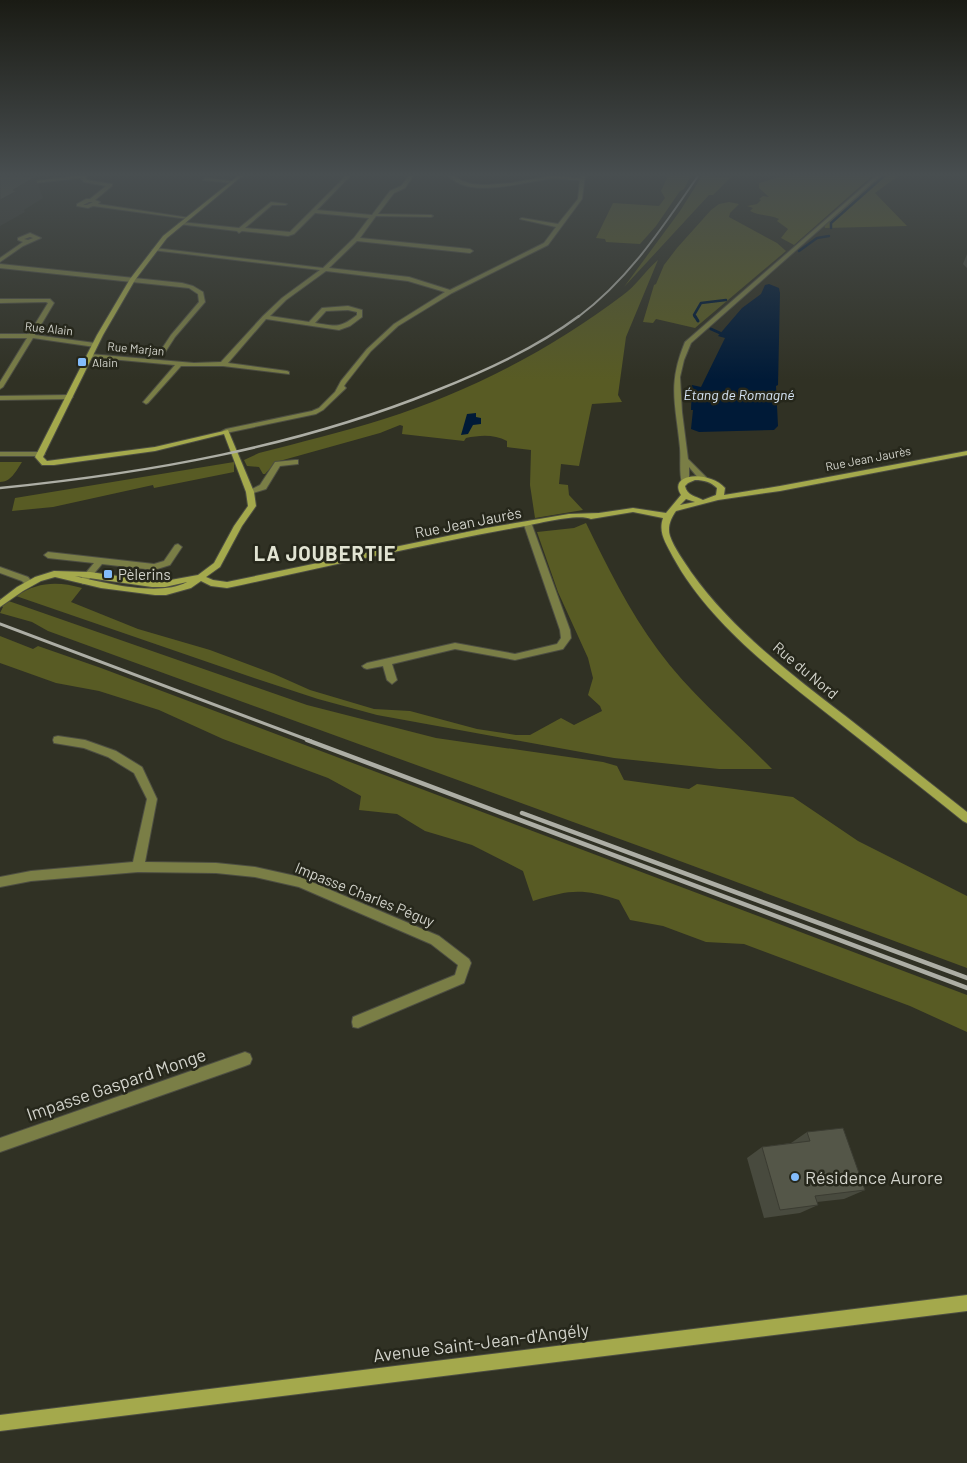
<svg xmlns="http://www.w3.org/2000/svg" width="967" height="1463" font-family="Barlow,sans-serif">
  <rect width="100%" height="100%" fill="#303124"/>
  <g fill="#585b24">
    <polygon points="668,176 691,176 684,189 680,191 656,226 640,244 606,242 605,239 596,238 613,203 659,206 665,198 661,191"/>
    <polygon points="702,176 731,177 713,195 709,195 624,287 680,211"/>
    <path d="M 783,176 L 872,176 L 794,245 L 781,238 L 788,229 L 777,221 L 779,219 C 769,214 759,216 750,211 L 753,208 L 747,206 L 757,204 L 761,200 L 759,199 L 763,196 L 769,197 L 759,188 L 759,183 Z"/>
    <polygon points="878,176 898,176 875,193 907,226 825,228 824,225 880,177"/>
    <polygon points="729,202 739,204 730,213 729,217 777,243 786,251 695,328 656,319 653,323 643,322 654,285 656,284 664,265 677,248 711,210 719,204"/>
    <path d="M 658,260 L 626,337 L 618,395 L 622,402 L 592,404 L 579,466 L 561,464 L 559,484 L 568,485 L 569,495 L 583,510 L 535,518 L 530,485 L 531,450 L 507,447 L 507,441 C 494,434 480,435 466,438 L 464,441 L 402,434 L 403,426 L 400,425 L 380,433 L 276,462 L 265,474 L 263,474 L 259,467 L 247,466 L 244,460 L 259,453 C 301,442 343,432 384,419 C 469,392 552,349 623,295 C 636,286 645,271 658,260 Z"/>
    <path d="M 0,462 L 22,462 C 16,471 11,482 0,482 Z"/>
    <polygon points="234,462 234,472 154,488 153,485 53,507 12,511 15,498"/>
    <path d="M 586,523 C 607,566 629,611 658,650 C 690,694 734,730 772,769 L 719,769 L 614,758 L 377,715 L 318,699 L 254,678 L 16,596 C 38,582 57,581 82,588 L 71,602 L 138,629 L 210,650 L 274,674 L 310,690 L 374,709 L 410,711 L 477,729 L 516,735 L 530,735 L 561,718 L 574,725 L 602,711 L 600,706 L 588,695 L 593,678 L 588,658 L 558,592 L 537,532 L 574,528 Z"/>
    <polygon points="0,598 307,705 436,738 603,762 617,766 624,780 689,789 697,784 793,797 858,841 967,896 967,968 661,854 48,631 32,622 0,613 3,607 0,605"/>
    <path d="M 0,636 L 33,649 L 38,646 L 101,668 L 967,995 L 967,1032 L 910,1006 L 744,944 L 706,942 L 663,926 L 630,920 L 619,900 C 581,888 570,890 533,901 L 523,871 L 472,845 L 425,831 L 397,814 L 359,810 L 361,796 L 328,778 L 223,739 L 159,710 L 99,691 L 56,683 L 0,663 Z"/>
  </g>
  <g fill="#001a37">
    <polygon points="769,284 779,288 780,293 778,385 776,386 778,426 774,430 699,432 691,429 693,410 691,410 692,385 701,387 725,338 718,336 742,308 761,294 765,285"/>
    <polygon points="476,413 476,417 481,418 481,424 473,425 468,434 461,435 467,414"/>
  </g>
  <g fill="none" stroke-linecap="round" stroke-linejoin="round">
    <g stroke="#001a37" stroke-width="2.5">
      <polyline points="831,228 831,223 884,176"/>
      <polyline points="799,251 817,238 829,236"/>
      <polyline points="695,317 694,315 701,303 726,300"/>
    </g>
    <g stroke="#001a37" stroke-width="3">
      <polyline points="695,316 698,321"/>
      <polyline points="711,329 720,333"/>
    </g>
    <defs>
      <g id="street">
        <path d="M 77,176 L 87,176 L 85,177 L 87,180 L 112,184 L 112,186 L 95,200 L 100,202 L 98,204 L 190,218 L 188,219 L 93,206 L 88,208 L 77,206 L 77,204 L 86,199 L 90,199 L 106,186 L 84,182 L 80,178 L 0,187 L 0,185 ZM 89,202 L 93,202 L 87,205 L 83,205 Z"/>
        <path d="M 346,176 L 350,176 L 317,210 L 372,215 L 390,191 L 401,186 L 409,176 L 413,176 L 405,188 L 394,193 L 378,214 L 431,215 L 433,216 L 431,217 L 376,216 L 360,238 L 470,249 L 473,251 L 470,253 L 357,241 L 329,268 L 409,277 L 450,290 L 544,243 L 556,227 L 520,219 L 522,218 L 558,224 L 578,199 L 580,180 C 570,180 560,178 549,179 C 522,182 470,199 449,176 L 454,176 L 462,181 L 472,184 L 485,185 L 511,183 L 551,176 L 581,178 L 581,176 L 585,176 L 582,199 L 548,245 L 452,293 L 398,326 L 371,351 L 346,383 L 344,386 L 346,388 L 345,389 L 323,410 L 316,414 L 226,433 L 222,431 L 226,429 L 312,411 L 319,408 L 335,392 L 341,381 L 367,349 L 394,324 L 445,292 L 408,281 L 326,271 L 286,300 L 270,316 L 309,322 L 322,308 L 348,306 L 362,310 L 362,317 L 350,326 L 339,330 L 266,319 L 228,363 L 287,371 L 289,372 L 289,374 L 223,366 L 181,366 L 148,403 L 146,404 L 143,402 L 144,401 L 175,365 L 88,357 L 88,355 L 90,354 L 194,363 L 221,362 L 263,316 L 282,298 L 320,270 L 152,250 L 155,248 L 323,268 L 354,238 L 369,218 L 315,213 L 294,234 L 288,236 L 242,231 L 239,233 L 237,231 L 178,224 L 181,222 L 239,228 L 271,202 L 287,204 L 285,205 L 272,205 L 245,228 L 290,232 ZM 348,310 L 357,312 L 357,315 C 339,329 336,326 315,323 L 326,311 Z"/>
        <path d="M 876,176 L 880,176 L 691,343 L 684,360 L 680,377 L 682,412 L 688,459 L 707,478 L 703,480 L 700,480 L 689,467 L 689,481 L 688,483 L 682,483 C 679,473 681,459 680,448 C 676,405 667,385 685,342 Z"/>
        <polygon points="205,178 231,181 233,182 231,183 203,180"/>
        <path d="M 30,233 L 41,238 L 23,246 L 0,262 L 0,258 L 23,242 L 18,240 L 18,238 ZM 30,237 L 33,238 L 28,240 L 24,239 Z"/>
        <polygon points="0,264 182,283 193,286 203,292 205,302 175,337 164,354 162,355 159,353 171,335 199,302 198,294 189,288 0,268"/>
        <polygon points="0,299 50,299 54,303 35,335 95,343 98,345 95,347 33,338 3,387 0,389 0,382 27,338 0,338 0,334 29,334 48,303 46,302 0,303"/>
        <polygon points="0,396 70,395 73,397 70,399 0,400"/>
        <polygon points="0,452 41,452 45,454 41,456 0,456"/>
        <polygon points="295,460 298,460 298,464 280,466 266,489 250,494 246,492 260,485 275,462"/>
        <polygon points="528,522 532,525 570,630 571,638 563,649 515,660 455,649 392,664 397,680 392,684 387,680 383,666 367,669 364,668 362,666 367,663 455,643 515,654 557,644 561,638 560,630 524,525"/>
        <polygon points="178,544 182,547 170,565 154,570 102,564 86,583 83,584 79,581 94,563 48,558 44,555 48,552 154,564 164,561 175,545"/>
        <polygon points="0,567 28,577 33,583 32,585 26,585 22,581 0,573"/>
        <polygon points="58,736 85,740 116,751 142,767 157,799 145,862 216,863 255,867 300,877 439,936 469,959 471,963 464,983 358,1028 353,1027 352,1022 353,1017 455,975 458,965 431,944 299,887 255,877 216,873 138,872 31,881 0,887 0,877 31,871 133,862 147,799 134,773 108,757 84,748 54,743 53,740 54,737"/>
        <polygon points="245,1052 250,1054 252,1059 250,1064 245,1066 0,1152 0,1138"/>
      </g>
      <g id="secondary">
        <path d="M 238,176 L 242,176 L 167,238 L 135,280 L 103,335 L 43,457 L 47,461 L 155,447 L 228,430 L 254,492 L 256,506 L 242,526 L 220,567 L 206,577 L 213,580 L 227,582 L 486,528 L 569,514 L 599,513 L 633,508 L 666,513 L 681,495 C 667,473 709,470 725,488 L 724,495 L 780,486 L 967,451 L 967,455 L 780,491 L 718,500 L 676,511 C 671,518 667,527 670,536 C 674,548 684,561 691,572 C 733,631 791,674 848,718 C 888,749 927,781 967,812 L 967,823 L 963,821 C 930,794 896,768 862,741 C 796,688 714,632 673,557 C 666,543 658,533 663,518 L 633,512 L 591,519 C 578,513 536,524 520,527 C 422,545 325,567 227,588 L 211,586 L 201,581 L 191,588 L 166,595 L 155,595 L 101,588 L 55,577 L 41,581 L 23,591 L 0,607 L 0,600 L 17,587 L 35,577 L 54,571 L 90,572 L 152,581 L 165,581 L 198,575 L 214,563 L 234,526 L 248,506 L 246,492 L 224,434 L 155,451 L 54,465 L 42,465 L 35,457 L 97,335 L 130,279 L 163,236 ZM 695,480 C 704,480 711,482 717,488 L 716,495 L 703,500 C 696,496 687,496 685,486 L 688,483 ZM 686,499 L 695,502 L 680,505 ZM 75,576 L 152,587 L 165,587 L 187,582 C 160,597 104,583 75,576 Z"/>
        <polygon points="967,1295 967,1311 0,1431 0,1415"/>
      </g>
    </defs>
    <use href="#street" stroke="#4d4e42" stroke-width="2"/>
    <use href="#secondary" stroke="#4d4e42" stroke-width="2"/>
    <use href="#street" fill="#7a7e46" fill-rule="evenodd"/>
    <use href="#secondary" fill="#a4a94c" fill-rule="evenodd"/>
    <path stroke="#adaea5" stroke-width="2" d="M 578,317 C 629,279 662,228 698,176"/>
    <path stroke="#adaea5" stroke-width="2.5" d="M 0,488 C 149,473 296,447 435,391 C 485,371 536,348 579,316"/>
    <polyline stroke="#adaea5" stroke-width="3" points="0,624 311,741"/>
    <g stroke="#adaea5" stroke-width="4.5">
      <polyline points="307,740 967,988"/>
      <polyline points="522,813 967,978"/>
    </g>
  </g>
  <g fill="#484a3e">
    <polygon points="967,254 967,268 963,264"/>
    <polygon points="807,1132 865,1190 844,1199 817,1202 818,1205 800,1213 764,1218 747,1158 762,1147 791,1143"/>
  </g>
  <polygon fill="#3b3c32" points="35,177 43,198 24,210 25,212 0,226 0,200 13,190"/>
  <g fill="#545648" stroke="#3b3c32">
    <polygon points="0,176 25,176 35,177 13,190 17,191 0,200"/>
    <polygon points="843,1128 865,1190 815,1196 818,1205 780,1210 762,1147 810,1141 807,1132"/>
  </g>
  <linearGradient id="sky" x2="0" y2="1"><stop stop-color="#1a1b14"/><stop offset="0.46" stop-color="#484e50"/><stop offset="1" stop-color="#484e50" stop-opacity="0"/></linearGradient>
  <rect width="967" height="380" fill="url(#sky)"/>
  <g fill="#83bcfb" stroke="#26271b" stroke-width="2">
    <rect x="77" y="357" width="10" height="10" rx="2.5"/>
    <rect x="103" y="569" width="10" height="10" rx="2.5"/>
    <circle cx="795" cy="1177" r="5"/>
  </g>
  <g text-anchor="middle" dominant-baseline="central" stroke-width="5" stroke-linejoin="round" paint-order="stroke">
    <g font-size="12" fill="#d3d4cc" stroke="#26271b">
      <text transform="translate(49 328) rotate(6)">Rue Alain</text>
      <text transform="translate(136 348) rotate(5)">Rue Marjan</text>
      <text transform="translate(868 458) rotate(-11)">Rue Jean Jaurès</text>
    </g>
    <g font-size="12" fill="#d3d4cc" stroke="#26271b" text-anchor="start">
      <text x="92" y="362">Alain</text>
    </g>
    <g font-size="14" font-style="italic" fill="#d6e5f6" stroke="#26271b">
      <text x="739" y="394">Étang de Romagné</text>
    </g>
    <g font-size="15" fill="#d3d4cc" stroke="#26271b">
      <text transform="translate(468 522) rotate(-11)">Rue Jean Jaurès</text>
      <text transform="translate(806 670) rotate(40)">Rue du Nord</text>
      <text transform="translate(365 894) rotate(22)">Impasse Charles Péguy</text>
    </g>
    <g font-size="15" fill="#d3d4cc" stroke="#26271b" text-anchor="start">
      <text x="118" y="574">Pèlerins</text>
    </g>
    <g font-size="18" fill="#d3d4cc" stroke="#26271b">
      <text transform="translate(116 1084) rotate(-19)">Impasse Gaspard Monge</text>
      <text transform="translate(481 1342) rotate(-7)">Avenue Saint-Jean-d'Angély</text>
    </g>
    <g font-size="18" fill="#d3d4cc" stroke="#26271b" text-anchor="start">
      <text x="805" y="1177">Résidence Aurore</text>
    </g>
    <g font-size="20" font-weight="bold" letter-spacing="1" fill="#e2e4d3" stroke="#26271b">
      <text x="325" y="553">LA JOUBERTIE</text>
    </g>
  </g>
</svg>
